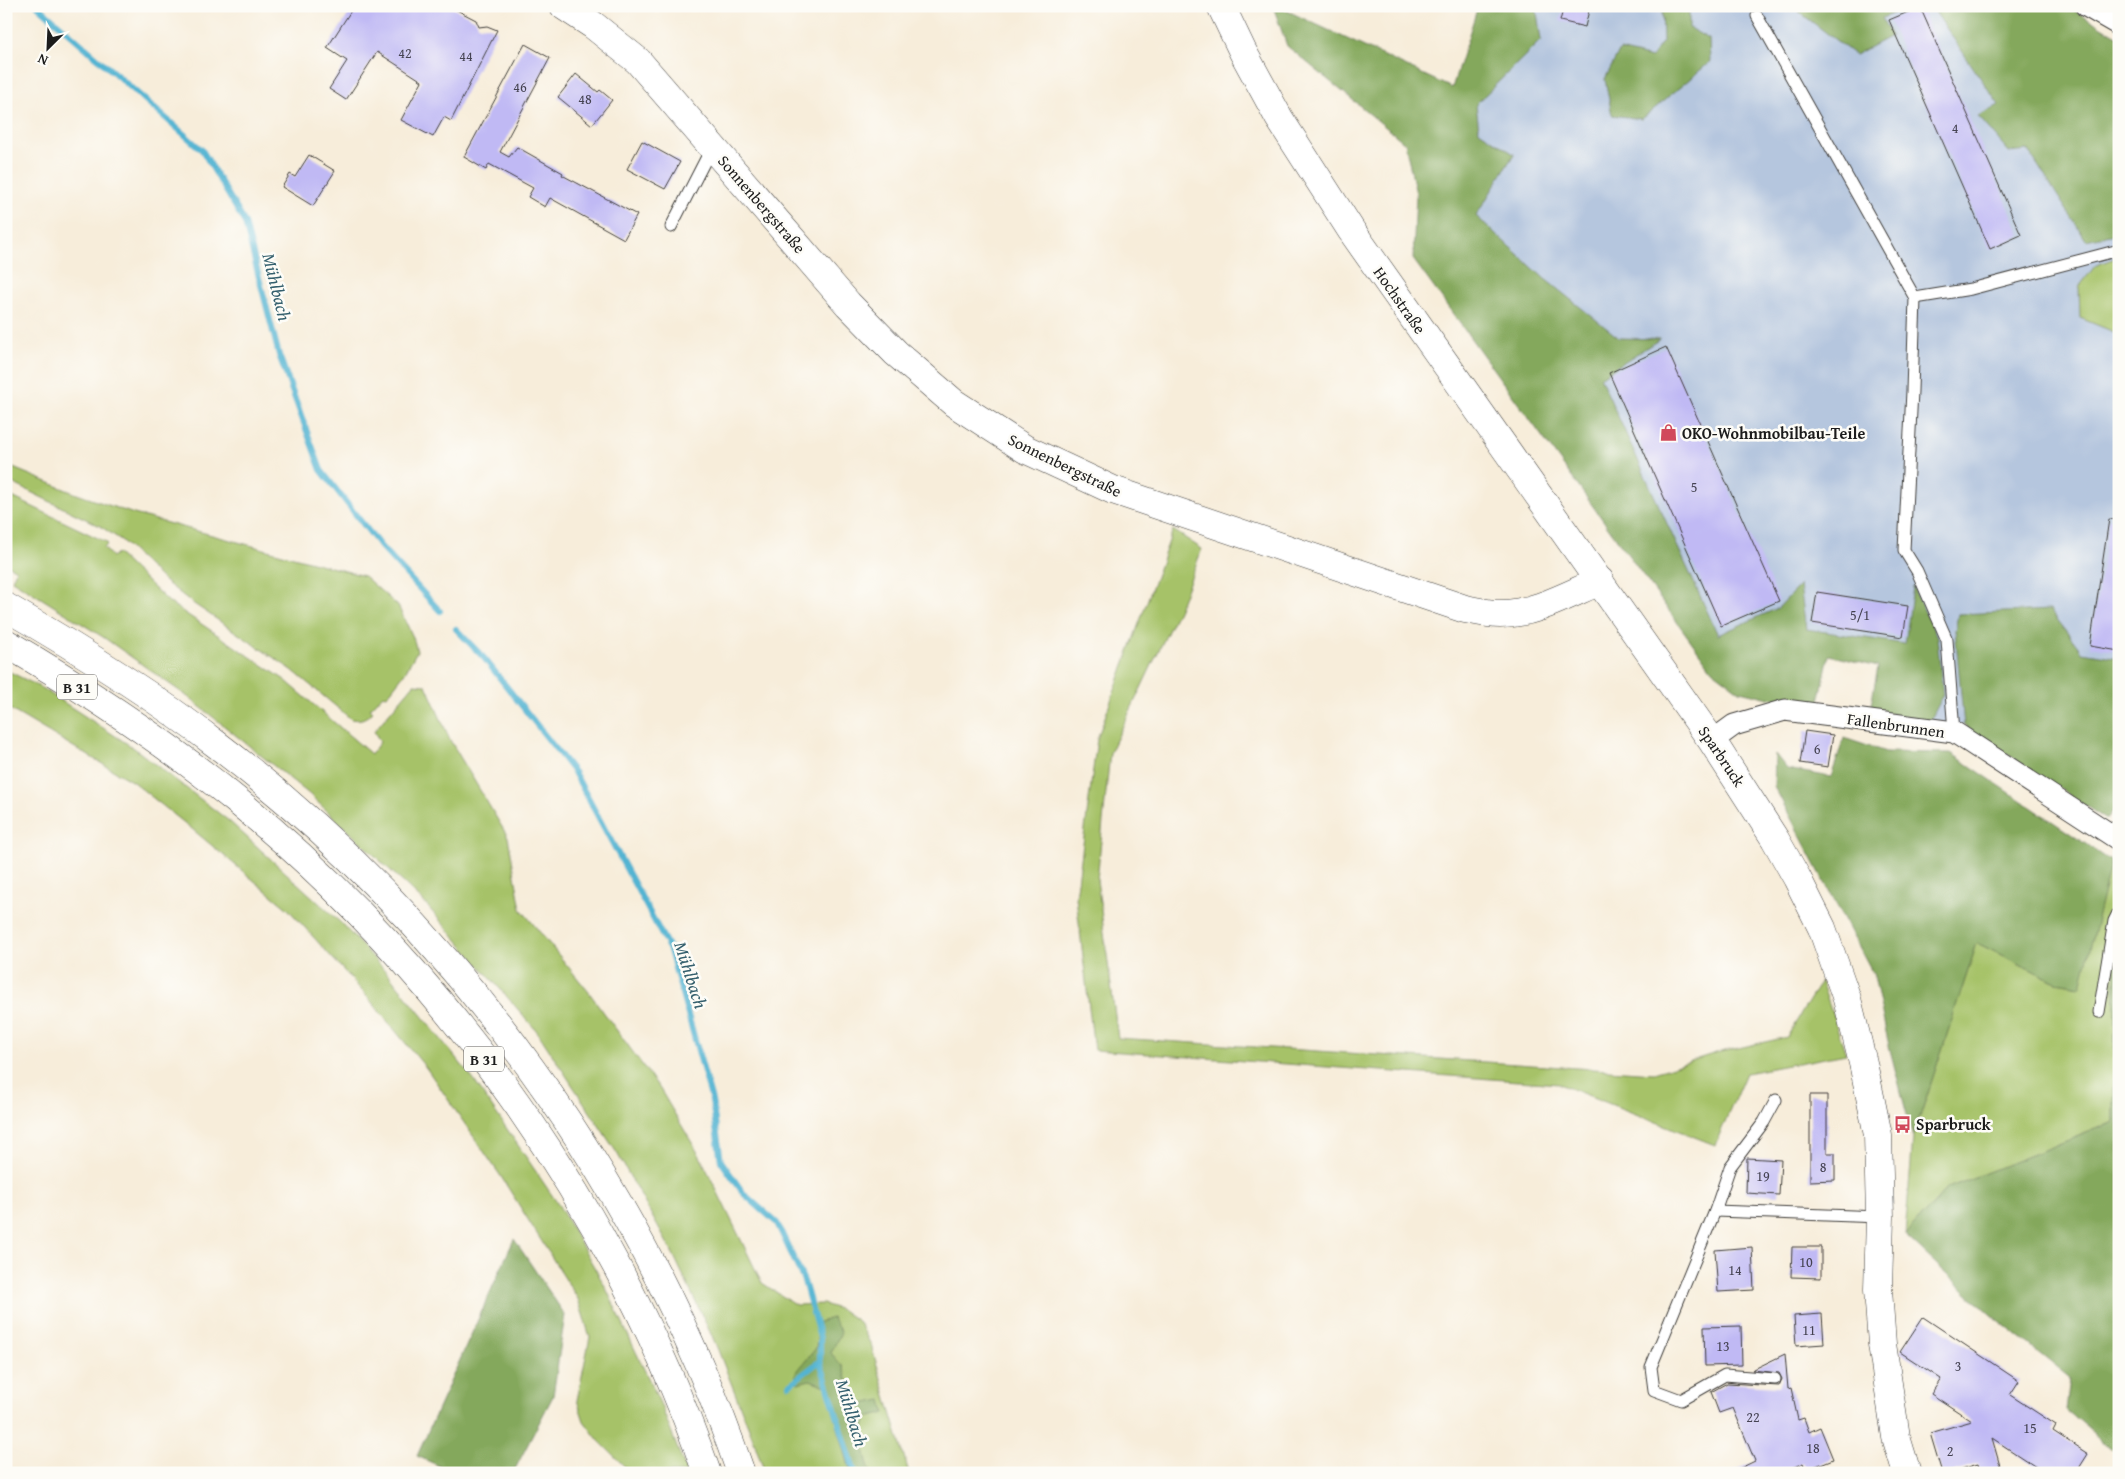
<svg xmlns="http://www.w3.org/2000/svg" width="2125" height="1479" font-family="'Gentium Book Plus',serif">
  <rect width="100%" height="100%" fill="#fdfcf7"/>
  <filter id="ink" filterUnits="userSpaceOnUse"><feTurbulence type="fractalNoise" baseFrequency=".02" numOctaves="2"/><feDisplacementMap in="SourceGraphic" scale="10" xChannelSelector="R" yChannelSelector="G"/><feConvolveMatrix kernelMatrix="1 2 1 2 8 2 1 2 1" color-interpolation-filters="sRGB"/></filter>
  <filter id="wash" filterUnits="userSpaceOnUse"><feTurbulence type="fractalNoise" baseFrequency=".0096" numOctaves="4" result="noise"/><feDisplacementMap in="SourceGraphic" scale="20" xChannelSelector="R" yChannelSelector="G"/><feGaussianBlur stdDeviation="1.12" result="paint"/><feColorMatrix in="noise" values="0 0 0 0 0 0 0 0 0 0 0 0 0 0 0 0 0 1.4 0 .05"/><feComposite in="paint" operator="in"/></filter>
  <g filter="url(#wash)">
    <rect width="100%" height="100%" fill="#f7edda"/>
    <polygon fill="#b5c6de" points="1536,6 1794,6 1855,55 1882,18 1911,6 1931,6 1999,105 1979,115 2028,150 2086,240 2119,233 2119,256 2095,266 2080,318 2119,334 2119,658 2082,652 2050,610 1955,630 1964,726 1930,721 1913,587 1905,644 1806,629 1799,586 1778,608 1718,635 1600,377 1660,339 1619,338 1545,279 1476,216 1514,154 1479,131 1476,104 1541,40"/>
    <g fill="#a6c268" stroke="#616f42">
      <polygon points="2119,256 2119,334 2080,318 2079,287 2095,266"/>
      <path d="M 6,465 L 74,493 L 134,514 L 364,576 L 398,606 L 413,637 L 417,651 L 404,674 L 387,696 L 383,695 L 370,709 L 373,712 C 366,718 361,721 351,719 L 292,670 L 194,604 L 163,580 L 121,540 L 100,526 L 6,480 Z"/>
      <polygon points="6,494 106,542 108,544 104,548 112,557 117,553 170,603 285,680 371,754 380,742 374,731 414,684 426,685 450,740 508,837 521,909 588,991 660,1089 701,1158 762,1283 796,1305 823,1304 842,1310 859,1322 871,1345 909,1473 765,1473 752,1436 716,1345 673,1254 617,1153 536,1030 422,900 309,794 188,697 103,637 12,580 16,570 6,564"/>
      <polygon points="1173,530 1202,549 1180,606 1110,753 1097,880 1118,1038 1654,1073 1716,1053 1787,1037 1821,981 1846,1054 1746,1073 1715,1145 1559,1084 1094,1050 1076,897 1097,739"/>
      <polygon points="6,670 40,687 134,748 229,821 341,923 390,976 473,1079 558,1204 605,1286 660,1403 687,1473 631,1473 599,1441 584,1421 577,1400 590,1337 578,1299 500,1175 427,1069 364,993 288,909 192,829 133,782 6,707"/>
      <polygon points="2111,861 2119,863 2119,937 2115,951 2114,1122 1948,1188 1905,1235 1913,1138 1977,943 2056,982 2080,986"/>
    </g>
    <g fill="#84a85c" stroke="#50623c">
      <polygon points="1273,6 1277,6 1452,88 1478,6 1536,6 1541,40 1476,104 1479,131 1514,154 1476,216 1545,279 1619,338 1660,339 1600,377 1718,635 1778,608 1800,585 1806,629 1905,644 1913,587 1937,637 1943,696 1930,721 1870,710 1878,667 1829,655 1818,706 1769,698 1740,691 1712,670 1413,259 1416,194 1405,143 1287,46"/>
      <polygon points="1662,6 1689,6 1689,28 1709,39 1710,62 1642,119 1612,115 1605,79 1620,50 1651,58 1663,41"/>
      <polygon points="1814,6 1911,6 1882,18 1891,36 1855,55 1798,11"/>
      <polygon points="1931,6 2067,6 2119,37 2119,233 2086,240 2028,150 2009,152 1978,116 1999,105"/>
      <polygon points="2050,610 2082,652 2119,658 2119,802 2107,820 1964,726 1955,630 1958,614"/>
      <polygon points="1844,738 1886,752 1951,753 2111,861 2081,986 2056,982 1977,943 1913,1138 1889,1046 1874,976 1774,786 1775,754 1787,769 1831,777"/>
      <polygon points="2119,937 2119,1455 2066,1410 2070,1378 1990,1314 1905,1235 1948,1188 2114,1122 2115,951"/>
      <polygon points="514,1239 565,1315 553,1396 513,1473 455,1473 417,1456"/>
      <path d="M 832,1318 L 841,1332 L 831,1353 L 843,1367 L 856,1405 L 882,1400 L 885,1413 L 867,1418 C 860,1437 864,1454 871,1473 L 851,1473 L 826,1386 L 810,1380 L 798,1383 L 795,1374 L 816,1348 L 819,1322 Z"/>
    </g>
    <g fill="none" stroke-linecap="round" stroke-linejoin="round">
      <g stroke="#53b4d2" stroke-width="6">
        <polyline points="38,6 202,150 245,223 279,355 321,470 381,547 440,611"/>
        <polyline points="456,629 484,658 574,772 670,950 712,1101 721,1161 744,1194 777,1223 804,1281 820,1338 820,1361 855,1473"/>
        <polyline points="789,1385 820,1361"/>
      </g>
    </g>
    <g id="blocks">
      <g fill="#c0b9f4">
        <polygon points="354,6 449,6 476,20 479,27 487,26 497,30 451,121 444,117 433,137 401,120 422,81 377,52 346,100 329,89 347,61 327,48"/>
        <polygon points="1564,6 1590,6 1585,27 1560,21"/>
        <polygon points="1920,7 2021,235 1990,249 1889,20"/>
        <polygon points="525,44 550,58 500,152 509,157 517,147 563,173 562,175 637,215 624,239 550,198 545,207 528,197 533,188 489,164 486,170 464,157"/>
        <polygon points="576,74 598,92 600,90 612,100 592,125 558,97"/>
        <polygon points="642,141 680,162 665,189 627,169"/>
        <polygon points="309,155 335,171 313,206 282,187 290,174 295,177"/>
        <polygon points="1666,347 1779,601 1721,626 1609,373"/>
        <polygon points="2109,519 2119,520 2119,651 2090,646"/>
        <polygon points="1817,592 1908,606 1903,637 1812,623"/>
        <polygon points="1805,731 1833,735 1828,767 1800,763"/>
        <polygon points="1810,1095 1827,1095 1827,1153 1835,1153 1835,1180 1810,1181"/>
        <polygon points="1747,1158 1781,1160 1779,1195 1746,1193"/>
        <polygon points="1752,1247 1754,1290 1718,1292 1715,1250"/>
        <polygon points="1792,1247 1821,1247 1821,1278 1791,1277"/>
        <polygon points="1822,1314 1824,1344 1796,1346 1794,1316"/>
        <polygon points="1923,1317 2019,1381 2010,1395 2056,1425 2053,1431 2088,1454 2076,1473 2045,1473 1992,1438 2002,1473 1980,1473 1978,1464 1948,1473 1942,1473 1930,1433 1972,1421 1931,1394 1941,1379 1900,1352"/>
        <polygon points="1741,1326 1742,1365 1705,1366 1704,1327"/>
        <polygon points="1785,1354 1788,1389 1791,1388 1798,1420 1804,1418 1809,1432 1820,1427 1833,1459 1806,1470 1803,1463 1781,1473 1730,1473 1755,1461 1733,1408 1719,1413 1711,1392 1727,1383 1779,1386 1782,1379 1779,1373 1752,1370"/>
      </g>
    </g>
  </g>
  <g filter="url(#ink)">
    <use href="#blocks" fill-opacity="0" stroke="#3d3b38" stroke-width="1"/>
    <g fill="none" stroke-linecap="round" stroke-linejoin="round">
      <defs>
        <g id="lane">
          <polyline points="1757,16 1915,298"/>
          <polyline points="671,227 712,147"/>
          <polyline points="1954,732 1947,640 1917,571 1904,550 1912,391 1915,298 1971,289 2119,250"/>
          <polyline points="2099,1012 2114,921 2119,911"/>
          <polyline points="1715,1211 1880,1217"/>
          <polyline points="1775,1379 1725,1375 1681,1400 1654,1390 1651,1367 1715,1211 1730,1167 1764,1122 1776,1100"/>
        </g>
        <g id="street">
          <polyline points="2086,6 2119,25"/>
          <polyline points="1712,741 1734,725 1785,710 1954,732 2119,840"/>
        </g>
        <g id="secondary">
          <path d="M 564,6 L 593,25 L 638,61 L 848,304 L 896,353 L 954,403 L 1025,449 L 1113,490 L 1465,609 C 1476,611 1488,614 1500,614 C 1535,614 1569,594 1600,581"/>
          <polyline points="1221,6 1243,52 1279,118 1351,230 1712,741 1775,839 1797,878 1822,928 1847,999 1863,1063 1878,1135 1880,1217 1878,1290 1882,1344 1896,1437 1907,1473"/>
        </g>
        <g id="highway">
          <path d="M 6,607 C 79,649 150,693 216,744 C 457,927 643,1187 741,1473"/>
          <path d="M 6,643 C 86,690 165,742 236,800 C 450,975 616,1213 707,1473"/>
        </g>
      </defs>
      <use href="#lane" stroke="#3d3b38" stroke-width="13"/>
      <use href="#street" stroke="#3d3b38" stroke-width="23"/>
      <use href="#secondary" stroke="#3d3b38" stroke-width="29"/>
      <use href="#highway" stroke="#3d3b38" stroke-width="29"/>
      <use href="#lane" stroke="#fff" stroke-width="11"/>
      <use href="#street" stroke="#fff" stroke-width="21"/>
      <use href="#secondary" stroke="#fff" stroke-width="28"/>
      <use href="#highway" stroke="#fff" stroke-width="28"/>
    </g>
  </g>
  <defs>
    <symbol id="shop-bare" viewBox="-9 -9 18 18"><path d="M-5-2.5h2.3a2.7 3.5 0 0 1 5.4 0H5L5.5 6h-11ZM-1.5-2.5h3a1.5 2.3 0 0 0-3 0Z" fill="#d1495b" stroke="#fdfcf7" stroke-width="2.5" paint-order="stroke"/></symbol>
    <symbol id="bus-bare" viewBox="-9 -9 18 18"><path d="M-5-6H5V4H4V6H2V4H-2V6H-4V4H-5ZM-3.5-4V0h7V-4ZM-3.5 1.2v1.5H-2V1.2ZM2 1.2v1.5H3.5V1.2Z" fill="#d1495b" stroke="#fdfcf7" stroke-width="2.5" paint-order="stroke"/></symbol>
  </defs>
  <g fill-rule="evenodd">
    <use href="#shop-bare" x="1656" y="420" width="25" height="25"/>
    <use href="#bus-bare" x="1890" y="1112" width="25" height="25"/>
  </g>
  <g text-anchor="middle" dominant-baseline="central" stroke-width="5" stroke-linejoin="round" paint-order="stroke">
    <g font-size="14" fill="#454352">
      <text x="405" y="53">42</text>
      <text x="466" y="56">44</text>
      <text x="520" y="87">46</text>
      <text x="585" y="99">48</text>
      <text x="1955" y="128">4</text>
      <text x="1694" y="487">5</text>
      <text x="1860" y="615">5/1</text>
      <text x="1817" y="749">6</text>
      <text x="1823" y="1167">8</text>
      <text x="1763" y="1176">19</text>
      <text x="1806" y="1262">10</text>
      <text x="1735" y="1270">14</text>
      <text x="1809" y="1330">11</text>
      <text x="1723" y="1346">13</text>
      <text x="1958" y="1366">3</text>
      <text x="1753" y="1417">22</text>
      <text x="2030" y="1428">15</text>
      <text x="1813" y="1448">18</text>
      <text x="1950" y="1451">2</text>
    </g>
    <g fill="#fdfcf7" stroke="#605f5e" stroke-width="1">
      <rect x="57" y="674.5" width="40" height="25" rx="4"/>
      <rect x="464" y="1046.5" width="40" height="25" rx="4"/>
    </g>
    <g font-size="15" font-weight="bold" fill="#1c1c1c">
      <text x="77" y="687">B 31</text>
      <text x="484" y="1059">B 31</text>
    </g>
    <g font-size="16" fill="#1c1c1c" stroke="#fdfcf7">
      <text transform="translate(762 204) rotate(49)">Sonnenbergstraße</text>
      <text transform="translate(1400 300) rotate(55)">Hochstraße</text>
      <text transform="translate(1065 465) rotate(26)">Sonnenbergstraße</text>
      <text transform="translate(1896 725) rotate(8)">Fallenbrunnen</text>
      <text transform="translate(1722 756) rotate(56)">Sparbruck</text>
    </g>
    <g font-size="16" font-weight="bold" fill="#1c1c1c" stroke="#fdfcf7" text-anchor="start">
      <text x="1682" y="433">OKO-Wohnmobilbau-Teile</text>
      <text x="1916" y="1124">Sparbruck</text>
    </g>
    <g font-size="18" font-style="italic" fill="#35606e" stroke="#fdfcf7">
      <text transform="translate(277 287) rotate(76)">Mühlbach</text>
      <text transform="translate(691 975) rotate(72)">Mühlbach</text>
      <text transform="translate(852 1413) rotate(73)">Mühlbach</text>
    </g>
  </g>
  <rect width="2125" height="1479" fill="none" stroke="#fdfcf7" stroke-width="25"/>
  <g transform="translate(48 48) rotate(204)" stroke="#fdfcf7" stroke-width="4" paint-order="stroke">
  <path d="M0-4L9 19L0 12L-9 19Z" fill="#1c1c1c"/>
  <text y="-8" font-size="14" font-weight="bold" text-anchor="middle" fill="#1c1c1c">N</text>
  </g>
</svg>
